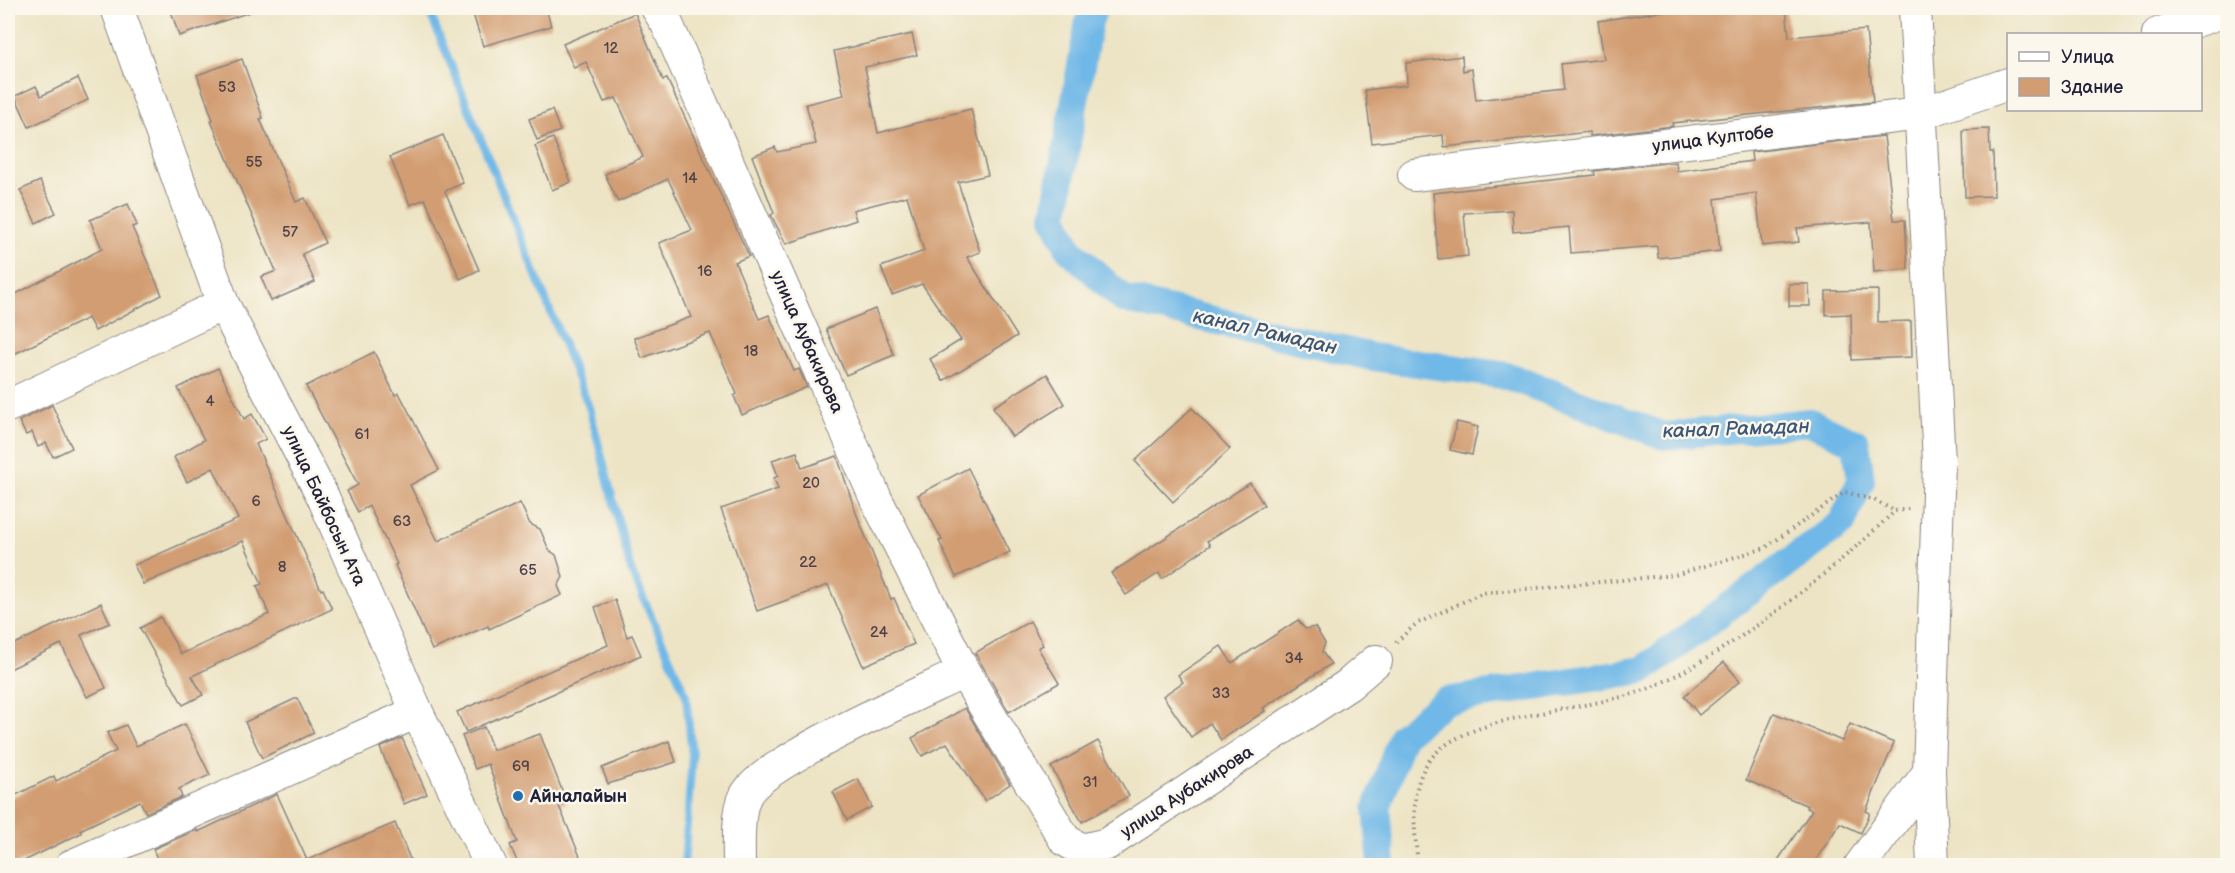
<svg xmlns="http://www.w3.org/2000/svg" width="2235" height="873" font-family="'Balsamiq Sans',sans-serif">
  <rect width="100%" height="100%" fill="#fbf7ec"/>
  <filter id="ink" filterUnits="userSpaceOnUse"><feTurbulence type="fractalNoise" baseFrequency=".0167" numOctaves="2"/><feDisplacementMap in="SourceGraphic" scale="12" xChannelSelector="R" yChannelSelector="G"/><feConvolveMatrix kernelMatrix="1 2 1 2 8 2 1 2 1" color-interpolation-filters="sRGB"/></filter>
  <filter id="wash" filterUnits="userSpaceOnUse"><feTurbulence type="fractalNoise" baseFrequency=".008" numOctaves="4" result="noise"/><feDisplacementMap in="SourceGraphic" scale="24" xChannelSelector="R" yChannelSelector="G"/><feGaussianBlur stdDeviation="1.35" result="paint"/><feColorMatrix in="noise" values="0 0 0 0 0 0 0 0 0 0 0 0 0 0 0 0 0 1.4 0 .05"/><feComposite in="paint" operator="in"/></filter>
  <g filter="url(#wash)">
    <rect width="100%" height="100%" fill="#ede4c5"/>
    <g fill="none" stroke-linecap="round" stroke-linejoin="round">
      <polyline stroke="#6fb8e7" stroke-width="8" points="428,8 589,407 631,570 686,695 692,756 684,866"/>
      <polyline stroke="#6fb8e7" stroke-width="28" points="1094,8 1089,21 1054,217 1069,249 1123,299 1372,357 1508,376 1664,436 1810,422 1856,443 1861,481 1842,523 1643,670 1445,701 1402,736 1377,808 1382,866"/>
    </g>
    <g id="blocks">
      <g fill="#d29d72">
        <polygon points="170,8 253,8 253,11 179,36"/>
        <polygon points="471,8 546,8 551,26 483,46"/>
        <polygon points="1663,8 1786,8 1789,37 1866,30 1873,102 1672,123 1673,126 1590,136 1590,132 1444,147 1443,135 1372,143 1365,90 1407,85 1406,63 1462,56 1463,71 1472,69 1476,100 1564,90 1561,64 1604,59 1598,21 1663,11"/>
        <polygon points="635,13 663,80 667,79 749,256 735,262 759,319 769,315 794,371 799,369 807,387 742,415 734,396 737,394 710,333 642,358 634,338 691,317 659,243 692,230 668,179 618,202 605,174 643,157 616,98 604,102 586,62 574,68 563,44"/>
        <polygon points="912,34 917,55 865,67 878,133 971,109 988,175 958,182 980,252 967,257 1017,336 943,381 930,359 961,340 922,284 892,295 881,267 924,251 907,196 853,210 856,220 786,244 771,215 774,213 752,156 775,147 777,152 816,144 806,104 844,95 834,51"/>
        <polygon points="242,59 263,118 260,119 296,202 305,198 325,243 302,254 315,282 271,301 261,277 276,271 211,121 213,120 197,75"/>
        <polygon points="78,78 88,100 29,127 15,96 36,86 41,96"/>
        <polygon points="552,110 560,131 537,140 529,119"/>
        <polygon points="1989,129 1990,152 1993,152 1994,196 1965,197 1963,130"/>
        <polygon points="443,135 463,183 445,191 479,270 460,279 425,199 410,205 390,157"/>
        <polygon points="1884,136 1894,220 1905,220 1908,269 1874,272 1871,222 1797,228 1799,242 1762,246 1756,193 1715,199 1720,251 1658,258 1657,246 1571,253 1569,227 1513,232 1512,210 1464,213 1468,256 1438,259 1433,193 1595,175 1594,171 1676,162 1677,171 1752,161 1751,152"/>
        <polygon points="553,138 571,182 552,190 535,146"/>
        <polygon points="40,181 56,213 36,223 20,190"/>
        <polygon points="128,204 137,225 132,227 162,295 95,331 88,318 8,357 8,298 102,249 90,220"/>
        <polygon points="1789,284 1809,284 1810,306 1789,306"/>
        <polygon points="1878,290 1878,322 1911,321 1912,357 1852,360 1851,314 1826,315 1826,291"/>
        <polygon points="875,309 894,355 846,375 826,329"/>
        <polygon points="374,352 395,395 399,393 439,470 410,485 438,541 520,503 530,524 540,529 549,550 556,555 563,577 558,586 562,595 489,629 488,626 432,650 395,565 397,564 369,506 358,512 347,491 358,485 306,386"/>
        <polygon points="218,368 244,419 252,414 266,439 256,444 321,590 323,589 332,609 192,676 203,695 183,705 140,628 160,617 181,654 269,614 257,586 262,584 243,541 143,584 134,565 238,519 213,468 187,482 174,457 204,440 178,388"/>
        <polygon points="1047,374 1065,404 1012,437 993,407"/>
        <polygon points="52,405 72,448 53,457 46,443 38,447 32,432 26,435 19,421"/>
        <polygon points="1192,408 1230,449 1173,502 1135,461"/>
        <polygon points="1457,422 1478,427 1472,455 1450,450"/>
        <polygon points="797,452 802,468 837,456 856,513 891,599 894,598 914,644 863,666 828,585 757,611 721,509 778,489 774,478 778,476 772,460"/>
        <polygon points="968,468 1010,552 956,577 939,541 942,540 918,495"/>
        <polygon points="1250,483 1264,505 1207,541 1210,545 1162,579 1159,573 1126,595 1111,573"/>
        <polygon points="615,600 627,637 632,635 641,655 466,732 457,712 608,645 595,607"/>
        <polygon points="101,603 110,623 81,635 106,688 87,697 61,644 8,670 8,647"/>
        <polygon points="1298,620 1305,629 1315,627 1325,643 1322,652 1331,664 1263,708 1265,711 1221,740 1210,723 1191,737 1163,696 1183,682 1178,675 1221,646 1232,663"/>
        <polygon points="1030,621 1043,645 1038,648 1059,683 1009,712 975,653"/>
        <polygon points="1724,662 1740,681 1699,715 1684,696"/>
        <polygon points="297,698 314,733 262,758 245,722"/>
        <polygon points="965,708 1010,784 985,801 947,743 922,756 912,738"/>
        <polygon points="1774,713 1842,741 1850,724 1894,743 1866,811 1870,813 1861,833 1840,823 1812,866 1774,866 1812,810 1807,808 1808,806 1746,780"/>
        <polygon points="185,724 210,775 179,789 182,797 146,813 140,801 80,830 81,833 14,866 8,866 8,799 54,776 56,781 116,751 107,733 126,725 136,746"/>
        <polygon points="484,727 493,750 540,734 567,803 559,806 584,866 519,866 510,845 517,842 488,764 475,769 462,736"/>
        <polygon points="402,738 427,794 404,804 380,748"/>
        <polygon points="669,741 676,762 608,784 602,768"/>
        <polygon points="1098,741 1129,796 1082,822 1051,767"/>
        <polygon points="858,779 872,807 847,820 833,792"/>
        <polygon points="277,794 307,860 395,823 413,866 160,866 153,849 197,830 198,832"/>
      </g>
    </g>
  </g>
  <g filter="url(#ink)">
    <use href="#blocks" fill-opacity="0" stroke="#888380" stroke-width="1.5"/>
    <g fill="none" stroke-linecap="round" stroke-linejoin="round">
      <defs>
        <g id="street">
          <polyline points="117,8 223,304 323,497 417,712 491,866"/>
          <polyline points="657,8 667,24 876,499 964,672 1065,840 1082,850 1107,844 1348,685 1376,661"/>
          <polyline points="1915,8 1939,462 1929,772 1933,866"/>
          <polyline points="2158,34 2228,10"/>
          <polyline points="1414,175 1920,114 2008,84"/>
          <polyline points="8,406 223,304"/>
          <polyline points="71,866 417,712"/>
          <path d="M 739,866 C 739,847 737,813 745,797 C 760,762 923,692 964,672"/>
          <polyline points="1860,866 1929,772"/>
        </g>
      </defs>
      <use href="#street" stroke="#888380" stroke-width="34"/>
      <g stroke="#888380" stroke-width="4" stroke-dasharray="1.5 4.5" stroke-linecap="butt">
        <polyline points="1396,642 1416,624 1482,593 1675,575 1765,548 1845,492 1874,500 1895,511"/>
        <path d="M 1418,866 C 1415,831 1407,784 1433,756 C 1475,710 1592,713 1652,687 C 1735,650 1829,574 1895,511 L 1909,509"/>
      </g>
      <use href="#street" stroke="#fff" stroke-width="32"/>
    </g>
  </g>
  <circle fill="#1f6fb2" stroke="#fbf7ec" stroke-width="2" cx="518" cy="796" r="6"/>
  <g text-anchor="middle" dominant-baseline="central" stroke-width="5" stroke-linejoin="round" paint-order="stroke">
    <g font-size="15" fill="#4e4149">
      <text x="611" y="48">12</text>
      <text x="227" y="87">53</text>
      <text x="254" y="162">55</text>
      <text x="690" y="178">14</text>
      <text x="290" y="232">57</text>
      <text x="705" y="271">16</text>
      <text x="751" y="351">18</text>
      <text x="210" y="401">4</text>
      <text x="362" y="434">61</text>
      <text x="811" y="483">20</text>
      <text x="256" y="501">6</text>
      <text x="402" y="521">63</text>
      <text x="808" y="562">22</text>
      <text x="282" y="567">8</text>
      <text x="528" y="570">65</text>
      <text x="879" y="632">24</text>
      <text x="1294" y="658">34</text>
      <text x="1221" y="693">33</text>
      <text x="521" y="766">69</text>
      <text x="1090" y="782">31</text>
    </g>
    <g font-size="18" fill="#22223b" stroke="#fbf7ec">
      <text transform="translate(1713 139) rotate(-7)">улица Култобе</text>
      <text transform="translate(807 342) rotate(66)">улица Аубакирова</text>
      <text transform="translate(324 506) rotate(65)">улица Байбосын Ата</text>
      <text transform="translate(1187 792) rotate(-33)">улица Аубакирова</text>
    </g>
    <g font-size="18" font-weight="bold" fill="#22223b" stroke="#fbf7ec" text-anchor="start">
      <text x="530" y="796">Айналайын</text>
    </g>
    <g font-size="20" font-style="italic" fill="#3d5677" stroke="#fbf7ec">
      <text transform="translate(1265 332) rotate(13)">канал Рамадан</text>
      <text transform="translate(1736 429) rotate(-2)">канал Рамадан</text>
    </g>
  </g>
  <rect width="2235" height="873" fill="none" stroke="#fbf7ec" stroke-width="30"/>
  <rect x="2007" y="33" width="195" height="78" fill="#fbf7ec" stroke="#a4a2a5" stroke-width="1.5"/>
  <rect x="2019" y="52" width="30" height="9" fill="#ffffff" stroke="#a4a2a5" stroke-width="1.5"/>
  <text x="2061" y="63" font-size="18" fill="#22223b">Улица</text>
  <rect x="2019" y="78" width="30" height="18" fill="#d29d72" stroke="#a4a2a5" stroke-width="1.5"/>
  <text x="2061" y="93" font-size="18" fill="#22223b">Здание</text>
</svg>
